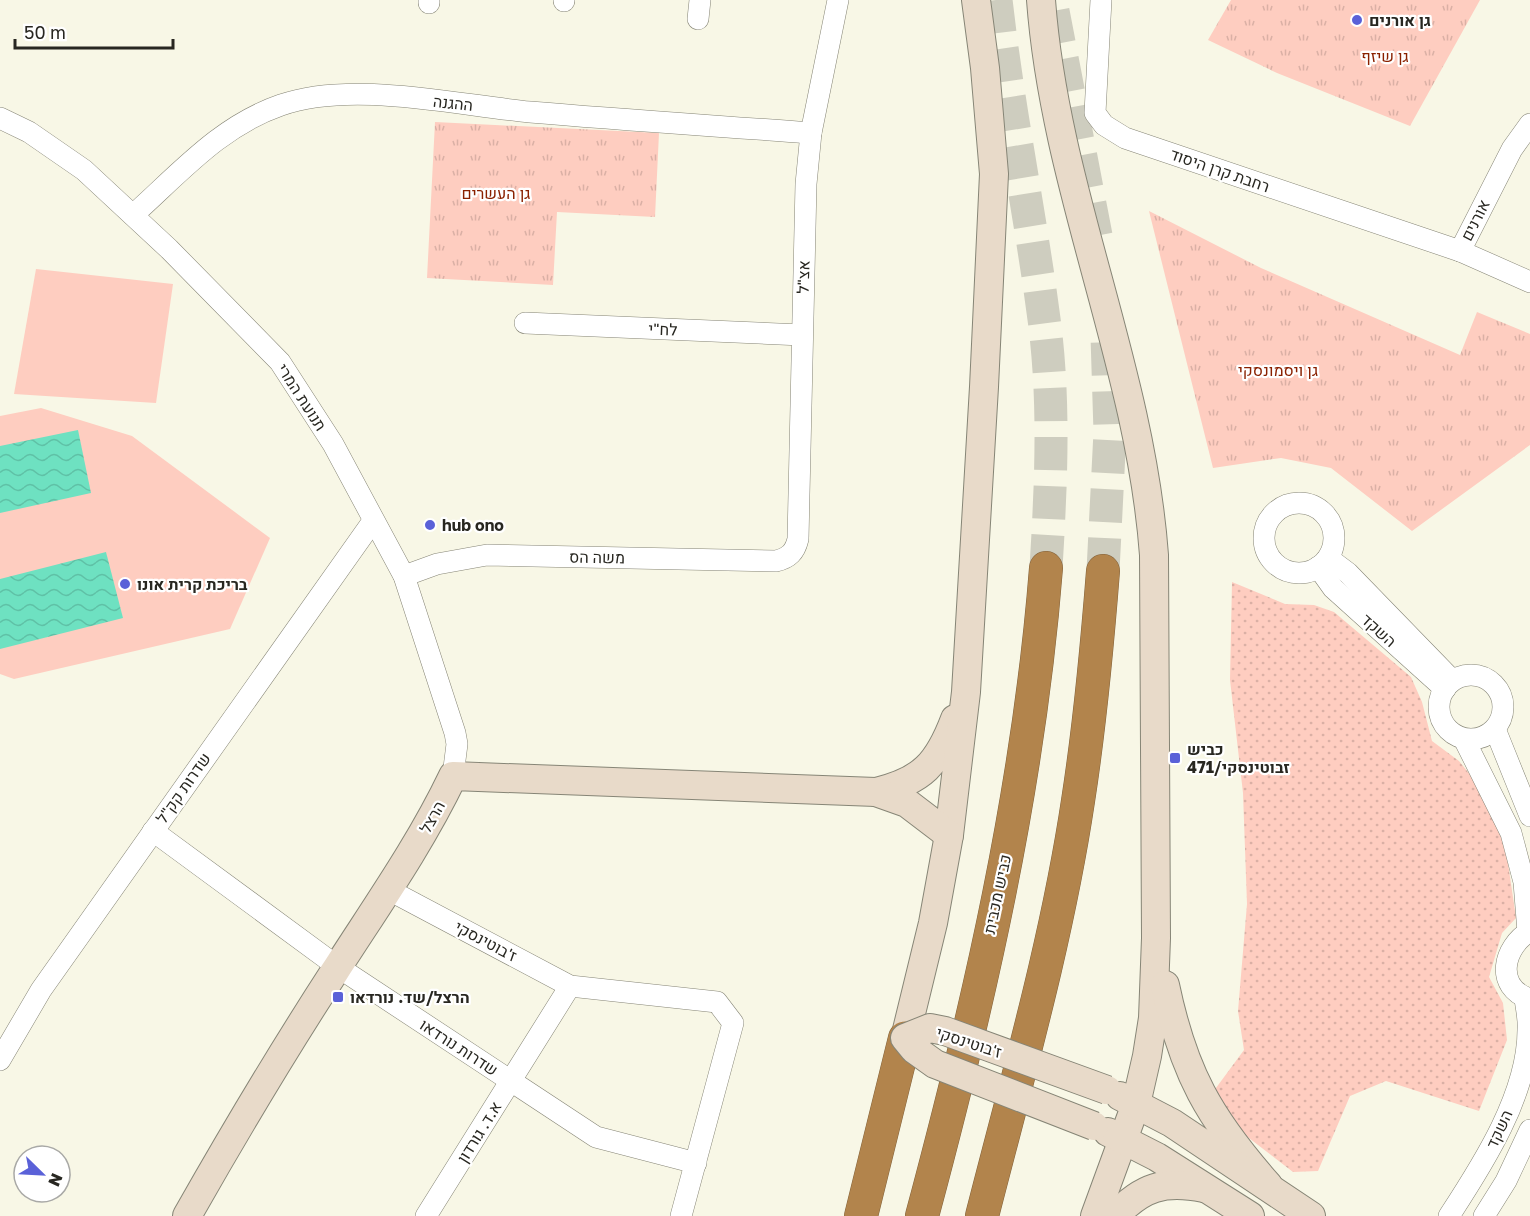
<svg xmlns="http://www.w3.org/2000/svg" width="1530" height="1216" font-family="'Golos Text',Heebo,sans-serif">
  <defs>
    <pattern id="grass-dots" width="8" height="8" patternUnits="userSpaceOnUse" patternTransform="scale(1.5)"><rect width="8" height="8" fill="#fecdc0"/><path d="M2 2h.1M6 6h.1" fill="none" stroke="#dab0a5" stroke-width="1.8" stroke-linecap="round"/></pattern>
    <pattern id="park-tufts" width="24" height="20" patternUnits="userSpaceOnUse" patternTransform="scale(1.5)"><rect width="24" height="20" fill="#fecdc0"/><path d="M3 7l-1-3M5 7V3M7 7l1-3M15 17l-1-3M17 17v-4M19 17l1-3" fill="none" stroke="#dab0a5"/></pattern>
    <pattern id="water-waves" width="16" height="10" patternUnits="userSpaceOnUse" patternTransform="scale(1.5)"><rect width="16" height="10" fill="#6ee1c1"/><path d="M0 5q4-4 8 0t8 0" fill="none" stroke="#5fc1a6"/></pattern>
  </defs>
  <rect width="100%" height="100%" fill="#f8f7e6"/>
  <polygon fill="url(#grass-dots)" points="1232,582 1285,604 1314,605 1334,612 1411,677 1422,702 1432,741 1459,761 1476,782 1504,836 1516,918 1502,933 1489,977 1503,1003 1507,1040 1479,1111 1386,1081 1350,1096 1318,1171 1293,1172 1245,1135 1213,1092 1244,1050 1238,1011 1247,904 1243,793 1230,680"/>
  <g fill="url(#park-tufts)">
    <polygon points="1231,0 1480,0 1410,126 1277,73 1208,40"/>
    <polygon points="435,122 659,133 655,217 557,212 553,285 427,278"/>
    <polygon points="1149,211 1261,268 1460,355 1477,312 1530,334 1530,445 1412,531 1331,468 1281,458 1213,468"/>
  </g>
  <g fill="#fecdc0">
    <polygon points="36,269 173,284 156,403 14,394"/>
    <polygon points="41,408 132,436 270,538 230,629 14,679 0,674 0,416"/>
  </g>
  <g fill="url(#water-waves)">
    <polygon points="78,430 91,493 0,513 0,446"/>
    <polygon points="106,552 123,618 0,649 0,579"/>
  </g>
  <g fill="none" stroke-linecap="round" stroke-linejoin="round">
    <g stroke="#cecdbf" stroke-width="33" stroke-dasharray="33 16" stroke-linecap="butt">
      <path d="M 996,0 C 1008,107 1030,212 1044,319 C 1055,402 1051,485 1046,568"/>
      <polyline points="1053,11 1098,246"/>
      <polyline points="1103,571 1110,432 1107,336"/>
    </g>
    <defs>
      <g id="street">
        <polyline points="1101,0 1095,113 1104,125 1125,138 1460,251"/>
        <polyline points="564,1 564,0"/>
        <polyline points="429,3 429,0"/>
        <polyline points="698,19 700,0"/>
        <polyline points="0,118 29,132 84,170 169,249 280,362 333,444 404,576 455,733 457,744 453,776"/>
        <polyline points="1530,124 1512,149 1460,251 1530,282"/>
        <path d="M 133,215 C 180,173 220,126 281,105 C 352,80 456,105 530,112 C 624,120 718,126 811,133"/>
        <polyline points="525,323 802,335"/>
        <circle cx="1299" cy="538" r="35"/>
        <polyline points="1328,558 1348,573 1451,679"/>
        <polyline points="1318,567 1333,588 1445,689"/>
        <path d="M 404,576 L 437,564 L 487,555 L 776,561 C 789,558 795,552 798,539 L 806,184 L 811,133 L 838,0"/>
        <circle cx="1471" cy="707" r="32"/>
        <polyline points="1495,729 1530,816"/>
        <polyline points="1464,739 1511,833 1524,882 1528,932"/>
        <polyline points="153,831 338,967 596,1137 696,1163"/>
        <polyline points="389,890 570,986 717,1002 733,1023 681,1216"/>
        <path d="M 1530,931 C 1503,947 1494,987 1530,999"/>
        <polyline points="0,1060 41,990 373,521"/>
        <polyline points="426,1216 570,986"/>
        <path d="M 1449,1216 C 1483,1164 1528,1094 1528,1030 C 1529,1019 1526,1008 1525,998"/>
        <polyline points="1484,1216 1506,1181 1530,1130"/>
      </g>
      <g id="secondary">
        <path d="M 1041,0 C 1055,190 1140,365 1154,555 L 1156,938 L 1153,1018 L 1147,1056 L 1136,1104 L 1095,1216"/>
        <path d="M 876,792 C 922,781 938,764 955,719"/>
        <path d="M 1165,985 C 1183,1072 1209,1118 1268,1185"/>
        <polyline points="905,1038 933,923 949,835 966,692 984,387 994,174 985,68 976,0"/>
        <polyline points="1120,1096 1172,1123 1311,1216"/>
        <polyline points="1108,1132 1157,1157 1250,1216"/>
        <path d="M 187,1216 C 234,1133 283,1051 335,971 C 376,907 420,845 453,776 L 876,792 L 907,803 L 949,835"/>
        <path d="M 1115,1216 C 1142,1187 1164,1180 1204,1188"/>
      </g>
      <g id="highway">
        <polyline points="861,1216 905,1038"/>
        <path d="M 922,1216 C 979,1004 1029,787 1046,568"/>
        <path d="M 982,1216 C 1017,1079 1057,941 1078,801 C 1090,724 1097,648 1103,571"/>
      </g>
    </defs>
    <use href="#street" stroke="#868576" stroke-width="22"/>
    <use href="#secondary" stroke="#868576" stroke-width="30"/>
    <use href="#highway" stroke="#82633d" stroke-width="34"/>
    <use href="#street" stroke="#fff" stroke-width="21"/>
    <use href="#secondary" stroke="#e8dac9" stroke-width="28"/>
    <use href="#highway" stroke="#b2844c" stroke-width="33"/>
    <defs>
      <polyline id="secondary-bridge" points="1094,1126 935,1064 914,1049 905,1038 930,1028 945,1031 1107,1090"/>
    </defs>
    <use href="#secondary-bridge" stroke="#868576" stroke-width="30" stroke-linecap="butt"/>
    <use href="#secondary-bridge" stroke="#e8dac9" stroke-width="28"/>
  </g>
  <g fill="#5a61d8" stroke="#fff" stroke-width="2">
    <circle cx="1357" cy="20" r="6"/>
    <circle cx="430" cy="525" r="6"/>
    <circle cx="125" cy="584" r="6"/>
    <rect x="1169" y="752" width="12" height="12" rx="3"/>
    <rect x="332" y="991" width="12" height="12" rx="3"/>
  </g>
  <g text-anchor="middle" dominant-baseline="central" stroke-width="4.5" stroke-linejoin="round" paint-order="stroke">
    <g font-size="16" font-weight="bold" fill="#282721" stroke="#fff" text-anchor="start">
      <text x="1369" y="20">גן אורנים</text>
      <text x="442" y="525">hub ono</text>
      <text x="137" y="584">בריכת קרית אונו</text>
      <text x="1187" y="749">כביש<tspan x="1187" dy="18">471/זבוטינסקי</tspan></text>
      <text x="350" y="997">הרצל/שד. נורדאו</text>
    </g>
    <g font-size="16" fill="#8a2100" stroke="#fff">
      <text x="1385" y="56">גן שיזף</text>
      <text x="496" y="193">גן העשרים</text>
      <text x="1278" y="370">גן ויסמונסקי</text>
    </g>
    <g font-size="16" fill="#282721" stroke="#fff">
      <text transform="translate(453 103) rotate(6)">ההגנה</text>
      <text transform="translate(1220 170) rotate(19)">רחבת קרן היסוד</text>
      <text transform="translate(1475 220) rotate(-63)">אורנים</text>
      <text transform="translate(803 277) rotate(-88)">אצ"ל</text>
      <text transform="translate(663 329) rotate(2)">לח"י</text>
      <text transform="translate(302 397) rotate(57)">תנועת המרי</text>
      <text transform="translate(597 557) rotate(1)">משה הס</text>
      <text transform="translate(1379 630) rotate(42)">השקד</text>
      <text transform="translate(183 788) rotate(-55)">שדרות קק"ל</text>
      <text transform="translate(432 817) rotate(-61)">הרצל</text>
      <text transform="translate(997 894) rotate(-78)">כביש מכבית</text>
      <text transform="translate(486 941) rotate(28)">ז'בוטינסקי</text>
      <text transform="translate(969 1042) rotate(18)">ז'בוטינסקי</text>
      <text transform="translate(459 1047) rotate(33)">שדרות נורדאו</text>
      <text transform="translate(1499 1129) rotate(-65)">השקד</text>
      <text transform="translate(479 1132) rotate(-58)">א.ד. גורדון</text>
    </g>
  </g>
  <g transform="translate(42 1174) rotate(114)"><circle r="28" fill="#ffffff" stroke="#a9a9a6" stroke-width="1.5"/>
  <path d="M0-4.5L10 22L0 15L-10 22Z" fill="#5a61d8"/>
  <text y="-9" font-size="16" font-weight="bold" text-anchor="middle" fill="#282721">N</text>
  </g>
  <path d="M15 39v9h158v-9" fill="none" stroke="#282721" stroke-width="3"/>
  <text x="24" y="39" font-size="18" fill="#282721" stroke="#ffffff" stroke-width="4.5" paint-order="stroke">50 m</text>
</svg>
